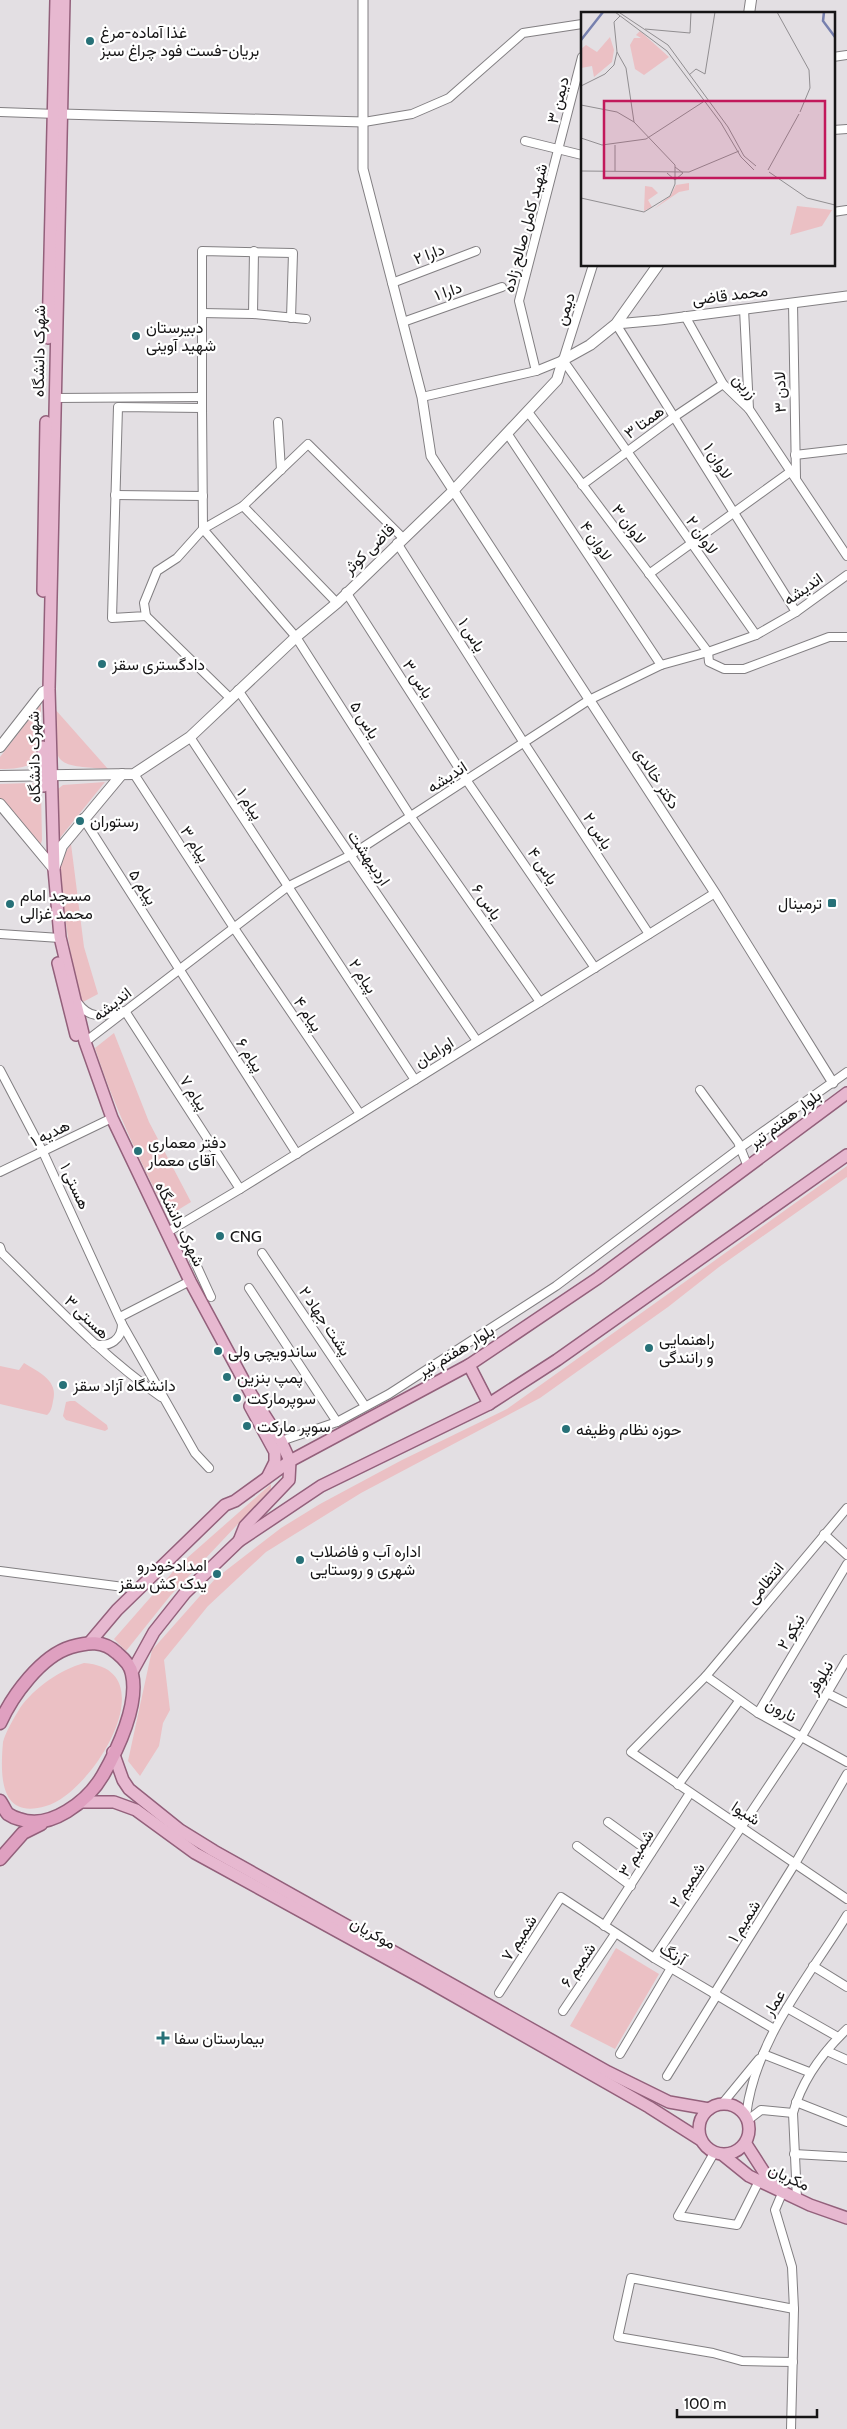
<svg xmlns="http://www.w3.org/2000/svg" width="847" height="2429" font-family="Cabin,Vazirmatn,sans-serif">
  <rect width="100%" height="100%" fill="#e3dfe3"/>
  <g fill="#ebc0c4">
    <path d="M 41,704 L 41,757 C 29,768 16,769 0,769 L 0,757 Z"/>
    <path d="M 54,708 L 108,769 C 49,765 56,765 54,708 Z"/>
    <polygon points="105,782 59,839 58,789 63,785"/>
    <polygon points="31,783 37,785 41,792 42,840 40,847 0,798 0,784"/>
    <polygon points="71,844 84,947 98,994 83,1002 78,992 68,938 58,864"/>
    <path d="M 114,1033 L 149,1122 L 191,1202 L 168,1216 C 140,1161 114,1107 95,1048 Z"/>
    <polygon points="847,1166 847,1177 719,1267 668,1307 540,1398 361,1493 266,1552 208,1606 164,1660 170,1710 163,1723 159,1746 140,1776 128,1761 152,1650 215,1579 281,1528 320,1504 402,1460 507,1409"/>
    <path d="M 24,1363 C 39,1372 59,1381 53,1401 C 52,1407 51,1412 47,1415 L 0,1404 L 0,1366 L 19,1370 Z"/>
    <polygon points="70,1401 75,1401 107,1425 108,1429 105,1431 66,1420 63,1416 66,1402"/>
    <polygon points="271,1484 271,1489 170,1596 126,1651 114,1639 178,1566"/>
    <path d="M 84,1663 C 168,1669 93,1793 46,1806 C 0,1820 0,1777 3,1742 C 6,1731 14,1718 20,1708 C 35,1687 60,1670 84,1663 Z"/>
    <polygon points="616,1948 659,1974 615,2049 570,2026"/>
  </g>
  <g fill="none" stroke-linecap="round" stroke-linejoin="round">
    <defs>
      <g id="minor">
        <polyline points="833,57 847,55"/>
        <polyline points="0,112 57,114"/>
        <polyline points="364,122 412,114 449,98 523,33 582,24"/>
        <polyline points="833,130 847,129"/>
        <polyline points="525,141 582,155"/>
        <polyline points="833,212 847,210"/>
        <polyline points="392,283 476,251"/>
        <polyline points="793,303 796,478"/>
        <polyline points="744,309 749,409"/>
        <polyline points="202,313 253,314 306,319"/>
        <polyline points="253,314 254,251"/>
        <polyline points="685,316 723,384 749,409 847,556"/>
        <polyline points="403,322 502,287"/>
        <polyline points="616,324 796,612"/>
        <polyline points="563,360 756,635"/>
        <polyline points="563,360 593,265"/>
        <polyline points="536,371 519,301 582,57"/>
        <polyline points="422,397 536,371 563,360"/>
        <polyline points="55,398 202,397"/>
        <polyline points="202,408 202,251 293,253 291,318"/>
        <polyline points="528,412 708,652 709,662 724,669 744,669 829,637 847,637"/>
        <polyline points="278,422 281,470"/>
        <polyline points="507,433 661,665"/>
        <polyline points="795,455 847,449"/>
        <polyline points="582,485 674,417 723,384"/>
        <polyline points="115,495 203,496"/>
        <polyline points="243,506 337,603"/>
        <polyline points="403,538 308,444 243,506 203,529 177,558 157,571 144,603 146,616 112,618 118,407 202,408 203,529 296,637 411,817 540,1002"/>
        <polyline points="397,543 524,743 649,934"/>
        <polyline points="649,574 790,472"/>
        <polyline points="346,592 467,781 595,968"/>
        <polyline points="146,616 230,698"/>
        <polyline points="238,690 477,1041"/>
        <polyline points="190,737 415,1080"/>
        <polyline points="134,774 234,928 360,1114"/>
        <polyline points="83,818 297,1154"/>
        <polyline points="0,934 60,938"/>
        <path d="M 78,1003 C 92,1022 105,1014 125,1011 L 240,1189"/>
        <polyline points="85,1042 287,887 351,855 589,700 661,665 708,652 756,635 796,612 847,575"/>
        <polyline points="0,1070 43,1152 122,1324 195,1453 209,1468"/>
        <polyline points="700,1090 738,1142 748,1167"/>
        <polyline points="0,1172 112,1118"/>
        <polyline points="166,1233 240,1189 715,893"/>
        <path d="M 0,1247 L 2,1253 C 53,1303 102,1356 161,1397"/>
        <polyline points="262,1253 365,1406"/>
        <polyline points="194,1260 211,1297"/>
        <polyline points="249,1288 337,1422"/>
        <polyline points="120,1317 190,1281"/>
        <path d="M 95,1344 C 110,1348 122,1339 122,1324"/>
        <polyline points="281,1441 337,1422 389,1394 556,1286 740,1148 847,1072"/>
        <polyline points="847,1508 706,1676 631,1752 847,1899"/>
        <polyline points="824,1534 847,1555"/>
        <polyline points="0,1571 139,1589"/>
        <polyline points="706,1676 758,1713 847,1762"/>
        <polyline points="827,1693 847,1703"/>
        <polyline points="758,1713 847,1564"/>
        <polyline points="678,1785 739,1701"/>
        <polyline points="608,1822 651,1853"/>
        <polyline points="577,1846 631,1886"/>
        <polyline points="604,1926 690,1793"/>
        <polyline points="654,1958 802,1736 847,1659"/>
        <polyline points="813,1966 847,1987"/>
        <polyline points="499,1993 561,1897 654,1958 774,2029"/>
        <polyline points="714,1994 796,1862 847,1774"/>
        <polyline points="787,2008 838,2037"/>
        <polyline points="563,2011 615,1934"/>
        <polyline points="827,2051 847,2060"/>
        <polyline points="620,2054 671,1968"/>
        <polyline points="763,2054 809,2072"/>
        <polyline points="667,2076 717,1995"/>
        <polyline points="796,2102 847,2122"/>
        <polyline points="722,2104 759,2059"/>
        <path d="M 746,2116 C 755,2039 808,1979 847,1915"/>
        <polyline points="748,2120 761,2110 793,2113"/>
        <polyline points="714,2153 678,2216 737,2225 759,2181"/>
        <polyline points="794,2154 847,2157"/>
        <polyline points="783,2191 775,2210 792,2267 794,2309 791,2429"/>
        <path d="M 797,2199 L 793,2113 C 802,2080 822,2053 847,2029"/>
        <polyline points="793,2362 742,2361 713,2353 618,2337 631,2278 794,2309"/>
      </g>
      <g id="tertiary">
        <polyline points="363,0 363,169 422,397 431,456 715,893 833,1083"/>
        <polyline points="61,114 364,122"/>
        <polyline points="616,324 660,320 847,296"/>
      </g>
      <g id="secondary">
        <polyline points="749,14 751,0"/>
        <polyline points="0,747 43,692 49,689"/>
        <polyline points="0,776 134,774 190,737 296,637 337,603 452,492 557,380 563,360 590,345 616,324 658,265"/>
        <polyline points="0,804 54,869 62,846 122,774"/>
      </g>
      <g id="primary">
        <polyline points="64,0 49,689 54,869 60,937 85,1042 112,1118 190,1281 251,1394 281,1441 290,1461 289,1480 245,1526 239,1541"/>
        <polyline points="48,338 56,0"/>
        <polyline points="43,591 46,422"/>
        <polyline points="43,747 44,786"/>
        <polyline points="58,963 76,1035"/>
        <polyline points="469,1365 489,1404"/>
        <polyline points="250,1406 275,1452 275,1462 268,1476"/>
        <polyline points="90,1642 117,1610 225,1505 235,1501 290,1461 469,1365 598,1278 847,1093"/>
        <polyline points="132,1672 154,1632 185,1593 239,1541 321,1486 489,1404 557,1360 847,1155"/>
        <polyline points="113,1752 123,1780 129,1789 180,1830 214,1851 608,2072 669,2102 709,2109"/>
        <polyline points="80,1802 114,1802 136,1810 195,1853 426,1980 649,2107 701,2140"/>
        <circle cx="724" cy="2129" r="25"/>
        <polyline points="746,2144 773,2186"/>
        <polyline points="723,2155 749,2176 810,2205 847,2218"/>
      </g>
      <g id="trunk">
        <path d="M 0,1723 C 12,1696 41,1656 71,1647 C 88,1642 103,1640 117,1653 C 123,1658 131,1666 132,1674 C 139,1704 118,1749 103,1775 C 88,1801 50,1831 19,1819 C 15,1818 11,1816 8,1814 C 5,1811 3,1805 0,1801"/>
        <polyline points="0,1859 23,1833 41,1824"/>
      </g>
    </defs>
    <use href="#minor" stroke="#827f82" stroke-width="10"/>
    <use href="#tertiary" stroke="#827f82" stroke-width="11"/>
    <use href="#secondary" stroke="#827f82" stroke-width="12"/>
    <use href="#primary" stroke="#93607b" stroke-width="14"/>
    <use href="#trunk" stroke="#93607b" stroke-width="15"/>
    <use href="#minor" stroke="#fff" stroke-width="8"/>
    <use href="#tertiary" stroke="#fff" stroke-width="9"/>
    <use href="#secondary" stroke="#fff" stroke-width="10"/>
    <use href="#primary" stroke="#e7b8d0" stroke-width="11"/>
    <use href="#trunk" stroke="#dfa0c0" stroke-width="12"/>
  </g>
  <g fill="#277178" stroke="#fff" stroke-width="2">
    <circle cx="90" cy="41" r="5"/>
    <circle cx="136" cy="336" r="5"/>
    <circle cx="102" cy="664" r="5"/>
    <circle cx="80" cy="821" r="5"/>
    <rect x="827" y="898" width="10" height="10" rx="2.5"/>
    <circle cx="10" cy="904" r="5"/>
    <circle cx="138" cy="1151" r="5"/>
    <circle cx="220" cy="1236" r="5"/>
    <circle cx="649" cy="1348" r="5"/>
    <circle cx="218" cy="1351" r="5"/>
    <circle cx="227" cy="1377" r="5"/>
    <circle cx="63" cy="1385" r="5"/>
    <circle cx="237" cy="1398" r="5"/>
    <circle cx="247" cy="1426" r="5"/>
    <circle cx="566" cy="1429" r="5"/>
    <circle cx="300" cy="1560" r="5"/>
    <circle cx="217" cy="1574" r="5"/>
    <path d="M160.5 2030.5h5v5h5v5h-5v5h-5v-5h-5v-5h5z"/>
  </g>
  <g text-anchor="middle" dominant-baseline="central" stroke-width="4.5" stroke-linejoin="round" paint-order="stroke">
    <g font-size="16" fill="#161516" stroke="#fff" text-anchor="start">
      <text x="100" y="32">غذا آماده-مرغ<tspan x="100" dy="18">بریان-فست فود چراغ سبز</tspan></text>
      <text x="146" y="327">دبیرستان<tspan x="146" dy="18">شهید آوینی</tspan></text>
      <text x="112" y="664">دادگستری سقز</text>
      <text x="90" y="821">رستوران</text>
      <text x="20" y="895">مسجد امام<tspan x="20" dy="18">محمد غزالی</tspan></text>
      <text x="822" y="903" text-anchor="end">ترمینال</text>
      <text x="148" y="1142">دفتر معماری<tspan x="148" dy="18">آقای معمار</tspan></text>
      <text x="230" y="1236">CNG</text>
      <text x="659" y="1339">راهنمایی<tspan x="659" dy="18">و رانندگی</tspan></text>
      <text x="228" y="1351">ساندویچی ولی</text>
      <text x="237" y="1377">پمپ بنزین</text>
      <text x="73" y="1385">دانشگاه آزاد سقز</text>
      <text x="247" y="1398">سوپرمارکت</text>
      <text x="257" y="1426">سوپر مارکت</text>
      <text x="576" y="1429">حوزه نظام وظیفه</text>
      <text x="310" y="1551">اداره آب و فاضلاب<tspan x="310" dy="18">شهری و روستایی</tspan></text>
      <text x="207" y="1565" text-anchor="end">امدادخودرو<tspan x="207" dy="18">یدک کش سقز</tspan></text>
      <text x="174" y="2038">بیمارستان سفا</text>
    </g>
    <g font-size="16" fill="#161516" stroke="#fff">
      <text transform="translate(558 100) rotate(-76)">دیمن ۳</text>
      <text transform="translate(525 228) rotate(-75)">شهید کامل صالح زاده</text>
      <text transform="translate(429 254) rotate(-21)">دارا ۲</text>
      <text transform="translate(448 291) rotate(-19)">دارا ۱</text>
      <text transform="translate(730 295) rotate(-7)">محمد قاضی</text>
      <text transform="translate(565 309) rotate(-73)">دیمن</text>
      <text transform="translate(39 351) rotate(-89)">شهرک دانشگاه</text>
      <text transform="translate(745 386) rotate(47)">زرین</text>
      <text transform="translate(780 392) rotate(-91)">لادن ۳</text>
      <text transform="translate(644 422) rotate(-36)">همتا ۳</text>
      <text transform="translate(718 461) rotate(58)">لاوان ۱</text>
      <text transform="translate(629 524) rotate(53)">لاوان ۳</text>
      <text transform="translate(702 535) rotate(55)">لاوان ۲</text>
      <text transform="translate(596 541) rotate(56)">لاوان ۴</text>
      <text transform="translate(369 549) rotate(-44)">قاضی کوثر</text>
      <text transform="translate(803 589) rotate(-35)">اندیشه</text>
      <text transform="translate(472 635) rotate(58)">یاس ۱</text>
      <text transform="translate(418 679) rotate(57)">یاس ۳</text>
      <text transform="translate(365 720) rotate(58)">یاس ۵</text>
      <text transform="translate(34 757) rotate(-91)">شهرک دانشگاه</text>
      <text transform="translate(447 777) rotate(-33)">اندیشه</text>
      <text transform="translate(657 778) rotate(57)">دکتر خالدی</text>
      <text transform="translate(250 804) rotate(57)">پیام ۱</text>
      <text transform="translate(598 831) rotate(57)">یاس ۲</text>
      <text transform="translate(195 844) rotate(57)">پیام ۳</text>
      <text transform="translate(369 858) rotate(56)">اردیبهشت</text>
      <text transform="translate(543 866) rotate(56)">یاس ۴</text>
      <text transform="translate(143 887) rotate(58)">پیام ۵</text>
      <text transform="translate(487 902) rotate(55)">یاس ۶</text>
      <text transform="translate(363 976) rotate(57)">پیام ۲</text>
      <text transform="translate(112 1004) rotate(-38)">اندیشه</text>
      <text transform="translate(308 1014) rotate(56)">پیام ۴</text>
      <text transform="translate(434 1052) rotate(-32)">اورامان</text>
      <text transform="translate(250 1055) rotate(57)">پیام ۶</text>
      <text transform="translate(194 1093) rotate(57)">پیام ۷</text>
      <text transform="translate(785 1119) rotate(-37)">بلوار هفتم تیر</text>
      <text transform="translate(50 1133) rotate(-26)">هدیه ۱</text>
      <text transform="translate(75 1186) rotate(65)">هستی ۱</text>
      <text transform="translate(180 1224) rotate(64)">شهرک دانشگاه</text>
      <text transform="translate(87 1317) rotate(44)">هستی ۳</text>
      <text transform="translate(325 1321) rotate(56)">پشت جهاد ۲</text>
      <text transform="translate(456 1351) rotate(-31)">بلوار هفتم تیر</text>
      <text transform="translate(765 1583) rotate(-50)">انتظامی</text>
      <text transform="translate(791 1632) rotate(-59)">نیکو ۲</text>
      <text transform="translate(820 1678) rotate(-60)">نیلوفر</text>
      <text transform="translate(781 1710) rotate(28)">نارون</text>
      <text transform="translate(746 1813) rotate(33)">شیوا</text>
      <text transform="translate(636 1853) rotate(-58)">شمیم ۳</text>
      <text transform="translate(687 1885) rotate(-56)">شمیم ۲</text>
      <text transform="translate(744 1921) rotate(-58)">شمیم ۱</text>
      <text transform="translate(373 1933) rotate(29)">موکریان</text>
      <text transform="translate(519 1938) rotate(-57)">شمیم ۷</text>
      <text transform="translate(673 1954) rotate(31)">آرنگ</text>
      <text transform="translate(578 1965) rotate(-56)">شمیم ۶</text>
      <text transform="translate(774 2003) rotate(-59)">عمار</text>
      <text transform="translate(789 2177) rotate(25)">مکریان</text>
    </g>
  </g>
  <g transform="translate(581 12)">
    <rect width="254" height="254" fill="#e3dfe3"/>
    <path d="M 59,19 L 88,45 L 63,63 L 54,57 L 49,33 L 53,26 L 60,26 L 55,23 ZM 29,25 L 33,38 L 31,50 L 13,65 L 11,54 L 0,56 L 0,37 L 5,33 L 16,40 ZM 108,171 L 108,178 L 98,180 L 73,197 L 90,183 L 95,173 ZM 64,174 L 71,175 L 77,181 L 67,188 L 71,195 L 63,199 ZM 216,194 L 243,197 L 251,198 L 241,214 L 209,223 Z" fill="#ebc0c4"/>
    <path fill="none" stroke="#7780ae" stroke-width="2.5" d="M 243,0 L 242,9 L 254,25M 0,28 L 22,0"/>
    <path fill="none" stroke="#918e91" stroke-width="1" d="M 34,0 L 86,39 L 140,111 L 160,145 L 173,158M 196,0 L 228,58 L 229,76 L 219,100M 39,1 L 87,33 L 147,115 L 163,144 L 175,154M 64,17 L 109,21 L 110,0M 36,40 L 45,56 L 53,110M 108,63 L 115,57 L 124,62 L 134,0M 0,74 L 24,62 L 33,53 L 36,40 L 33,10 L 39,4M 0,93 L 36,100 L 53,110 L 94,153 L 94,172 L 89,184 L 63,200 L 0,186M 0,126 L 21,133 L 65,127 L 122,90M 187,158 L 218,102M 0,159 L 108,160 L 158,139M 34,159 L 34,133M 188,160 L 226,186 L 254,193M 86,161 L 94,168 L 102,161 L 94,155"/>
    <path fill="#c2185b" fill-opacity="0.15" stroke="#c2185b" stroke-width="2.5" d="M 23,89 L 244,89 L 244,166 L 23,166 Z"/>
    <rect width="254" height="254" fill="none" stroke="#161516" stroke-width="2.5"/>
  </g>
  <path d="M677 2409v8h140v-8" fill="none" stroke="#161516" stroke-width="2.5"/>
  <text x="684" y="2409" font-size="15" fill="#161516" stroke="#ffffff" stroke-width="4" paint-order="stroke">100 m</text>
</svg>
